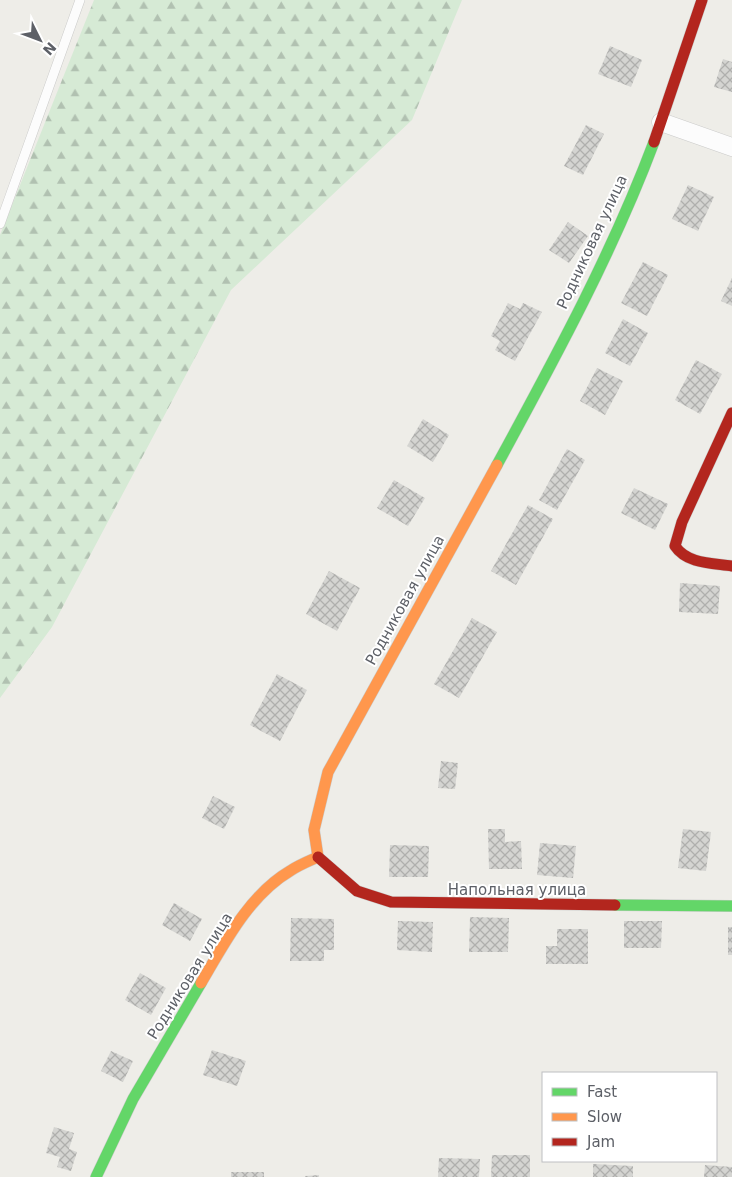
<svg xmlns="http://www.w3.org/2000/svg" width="732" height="1177" font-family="'DejaVu Sans',sans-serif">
  <defs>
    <pattern id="forest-firs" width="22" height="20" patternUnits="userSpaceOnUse" patternTransform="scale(1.25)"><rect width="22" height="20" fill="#d6ead5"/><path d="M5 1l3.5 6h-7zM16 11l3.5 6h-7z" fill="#b1c1b1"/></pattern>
    <pattern id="building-cross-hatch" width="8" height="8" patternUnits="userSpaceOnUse" patternTransform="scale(1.25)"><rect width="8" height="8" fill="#d4d4d1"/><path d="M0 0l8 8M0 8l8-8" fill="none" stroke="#afafad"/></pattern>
  </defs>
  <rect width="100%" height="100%" fill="#eeede8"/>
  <polygon fill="url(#forest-firs)" points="94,0 462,0 412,120 231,290 52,627 0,698 0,235"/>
  <g fill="url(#building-cross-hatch)">
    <polygon points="610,46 642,60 631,87 598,74"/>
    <polygon points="723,59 732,62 732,92 714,87"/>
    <polygon points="586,125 604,134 583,175 564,166"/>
    <polygon points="688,185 714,197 698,231 672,219"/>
    <polygon points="568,222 588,236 569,263 549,250"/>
    <polygon points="643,262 668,275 647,316 621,303"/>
    <polygon points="732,278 732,306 721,301"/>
    <polygon points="508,303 520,309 523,303 542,312 515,361 495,350 500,341 491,336"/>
    <polygon points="623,319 648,333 630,366 605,353"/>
    <polygon points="696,360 722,374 700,414 675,400"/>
    <polygon points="597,368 623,381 605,415 580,401"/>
    <polygon points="423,419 449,435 433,462 407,446"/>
    <polygon points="567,449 585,460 557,510 539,500"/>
    <polygon points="394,480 425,498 408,526 377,508"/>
    <polygon points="634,488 668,504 655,530 621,513"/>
    <polygon points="528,505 553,519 516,585 491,571"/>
    <polygon points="329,571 360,588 337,631 306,614"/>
    <polygon points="680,583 720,586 718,614 679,612"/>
    <polygon points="472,618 497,632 459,698 434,684"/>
    <polygon points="277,674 307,690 280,741 250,725"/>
    <polygon points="441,761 458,763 455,789 438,788"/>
    <polygon points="213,796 235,807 224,829 202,818"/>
    <polygon points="488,829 505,829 505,842 521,841 522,869 489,869"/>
    <polygon points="683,829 711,832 706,871 678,868"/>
    <polygon points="540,843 576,846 573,878 537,875"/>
    <polygon points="390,845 429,846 428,877 389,877"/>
    <polygon points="174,903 202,919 190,941 162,925"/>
    <polygon points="470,917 509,918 508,952 469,952"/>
    <polygon points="291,918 334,919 334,950 324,950 324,961 290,961"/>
    <polygon points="398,921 433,922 432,952 397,950"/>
    <polygon points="624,921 662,921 661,948 624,948"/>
    <rect x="728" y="927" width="4" height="28"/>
    <polygon points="557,929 588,929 588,964 546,964 546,946 557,946"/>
    <polygon points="140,973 166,988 151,1015 125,1000"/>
    <polygon points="212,1050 246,1061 237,1086 203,1075"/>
    <polygon points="111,1051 133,1061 123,1082 101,1071"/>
    <polygon points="54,1127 74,1133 69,1149 77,1152 71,1171 57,1167 60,1157 46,1153"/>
    <polygon points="492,1155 530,1155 530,1177 491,1177"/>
    <polygon points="439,1158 480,1159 479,1177 438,1177"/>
    <polygon points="593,1164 633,1166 633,1177 593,1177"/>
    <polygon points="705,1165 732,1167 732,1177 704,1177"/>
    <rect x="231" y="1172" width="33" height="5"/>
    <polygon points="319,1175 319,1177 305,1177 305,1176"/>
  </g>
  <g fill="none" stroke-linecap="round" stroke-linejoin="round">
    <defs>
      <polyline id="lane" points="0,224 80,0"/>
      <polyline id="street" points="661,122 732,147"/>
      <g id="fast">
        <path d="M 497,465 C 554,360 612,254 654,142"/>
        <polyline points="615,905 732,906"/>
        <polyline points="96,1177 133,1099 201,983"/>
      </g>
      <g id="slow">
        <polyline points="318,857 314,830 328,772 497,465"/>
        <path d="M 201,983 C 224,944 249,895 290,871 C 299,865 309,861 318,857"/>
      </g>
      <g id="jam">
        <polyline points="654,142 702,0"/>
        <path d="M 732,413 L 682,522 L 675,546 C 687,564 712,563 732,566"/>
        <polyline points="318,857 357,891 391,902 615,905"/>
      </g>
    </defs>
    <use href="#lane" stroke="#cbcbca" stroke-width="10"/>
    <use href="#street" stroke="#cbcbca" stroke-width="19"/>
    <use href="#fast" stroke="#cacbca" stroke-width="12"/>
    <use href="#slow" stroke="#cacbca" stroke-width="12"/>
    <use href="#jam" stroke="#cacbca" stroke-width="12"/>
    <use href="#lane" stroke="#fcfcfc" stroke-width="9"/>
    <use href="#street" stroke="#fcfcfc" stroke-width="18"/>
    <use href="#fast" stroke="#63d668" stroke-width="11"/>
    <use href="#slow" stroke="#ff974d" stroke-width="11"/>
    <use href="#jam" stroke="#b3261e" stroke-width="11"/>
  </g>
  <g text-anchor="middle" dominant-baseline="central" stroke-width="4" stroke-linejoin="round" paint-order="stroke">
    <g font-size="15" fill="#5d6067" stroke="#fff">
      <text transform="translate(592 242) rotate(-65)">Родниковая улица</text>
      <text transform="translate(405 600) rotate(-61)">Родниковая улица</text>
      <text x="517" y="890">Напольная улица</text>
      <text transform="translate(190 976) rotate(-58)">Родниковая улица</text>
    </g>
  </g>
  <rect x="542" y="1072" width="175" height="90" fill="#ffffff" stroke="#bebfc2"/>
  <rect x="552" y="1088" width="25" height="8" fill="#63d668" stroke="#bebfc2"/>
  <text x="587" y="1097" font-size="15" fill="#5d6067">Fast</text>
  <rect x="552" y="1113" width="25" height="8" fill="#ff974d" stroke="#bebfc2"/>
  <text x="587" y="1122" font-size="15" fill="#5d6067">Slow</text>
  <rect x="552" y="1138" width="25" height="8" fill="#b3261e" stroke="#bebfc2"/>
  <text x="587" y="1147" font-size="15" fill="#5d6067">Jam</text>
  <g transform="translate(40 40) rotate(132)" stroke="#ffffff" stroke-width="4" paint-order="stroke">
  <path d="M0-4L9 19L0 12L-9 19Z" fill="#5d6067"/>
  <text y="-8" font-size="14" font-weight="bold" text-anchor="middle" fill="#5d6067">N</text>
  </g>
</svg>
